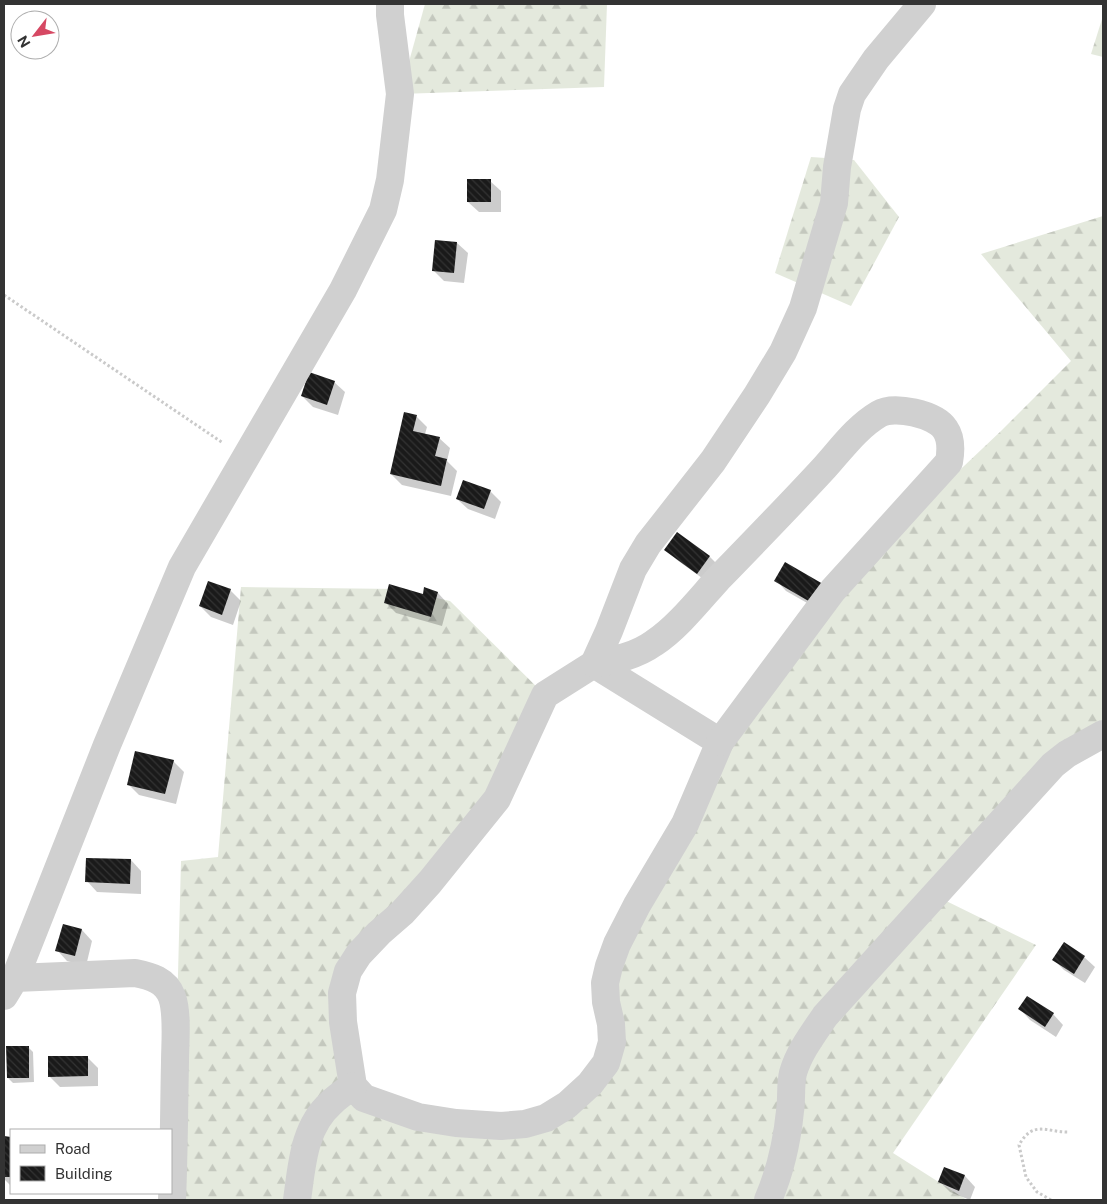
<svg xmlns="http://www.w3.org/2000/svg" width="1107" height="1204" font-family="'Public Sans',sans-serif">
  <defs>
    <pattern id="forest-firs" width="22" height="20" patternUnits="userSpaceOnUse" patternTransform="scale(1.25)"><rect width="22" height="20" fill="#e4e9dd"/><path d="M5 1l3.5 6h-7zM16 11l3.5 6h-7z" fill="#c4c8be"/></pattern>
    <pattern id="building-back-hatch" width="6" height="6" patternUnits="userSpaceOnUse" patternTransform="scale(1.25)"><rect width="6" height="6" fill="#1a1a1a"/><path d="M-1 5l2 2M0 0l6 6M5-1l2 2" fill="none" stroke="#333"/></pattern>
  </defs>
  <rect width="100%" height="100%" fill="#fff"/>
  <g fill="url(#forest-firs)">
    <polygon points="425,4 607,4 604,87 400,94"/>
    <polygon points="1103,16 1103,57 1091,54"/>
    <polygon points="811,157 854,160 899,217 851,306 775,273"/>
    <polygon points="1103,216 1103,734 936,896 1036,945 893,1153 967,1200 172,1200 181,861 218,857 241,587 397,589 450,601 545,695 497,799 348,971 353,1085 501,1126 590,1084 606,1002 720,742 833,590 1001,431 1071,361 981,254"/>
  </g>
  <g fill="#0003">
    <polygon points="490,181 501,191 501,212 479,212 468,202"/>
    <polygon points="457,243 468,253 464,283 444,281 433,270"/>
    <polygon points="334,382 345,392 338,415 313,407 302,396"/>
    <polygon points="416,416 427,427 425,434 439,438 450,448 447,461 457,471 451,496 402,485 391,474"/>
    <polygon points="490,491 501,502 495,519 468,509 457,499"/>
    <polygon points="666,550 710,557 720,567 709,583 677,560"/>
    <polygon points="785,564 823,612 786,591 776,580"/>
    <polygon points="230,590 241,601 233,625 211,617 200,606"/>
    <polygon points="438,593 448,604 442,626 396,613 385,602"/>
    <polygon points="173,761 184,772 176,804 139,795 128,784"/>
    <polygon points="131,860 141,871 141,894 97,892 87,881"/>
    <polygon points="63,925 82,930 92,941 86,966 67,961 57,950"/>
    <polygon points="1084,957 1095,967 1085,983 1064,970 1054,960"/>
    <polygon points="1020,1009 1053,1014 1063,1025 1056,1037 1030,1020"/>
    <polygon points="28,1047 33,1052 34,1082 13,1083 8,1078"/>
    <polygon points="87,1057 98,1068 98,1086 60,1087 49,1076"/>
    <polygon points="4,1138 11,1138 11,1186 4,1179"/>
    <polygon points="945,1169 965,1176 975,1187 970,1200 950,1192 940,1182"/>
  </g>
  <g fill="url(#building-back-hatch)">
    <rect x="467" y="179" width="24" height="23"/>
    <polygon points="435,240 457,242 454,273 432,271"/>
    <polygon points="309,372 335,381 327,405 301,396"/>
    <polygon points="404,412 417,415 413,431 440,437 435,456 447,459 441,486 390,474"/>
    <polygon points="463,480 491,490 484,509 456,499"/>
    <polygon points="677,532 710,556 697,574 664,550"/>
    <polygon points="785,562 823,584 812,603 774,581"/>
    <polygon points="208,581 231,589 222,615 199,606"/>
    <polygon points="389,584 423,594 424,587 438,592 431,617 384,603"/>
    <polygon points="135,751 174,760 165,794 127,785"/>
    <polygon points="86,858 131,859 130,884 85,882"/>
    <polygon points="63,924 82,929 75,956 55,951"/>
    <polygon points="1064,942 1085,956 1074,974 1052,960"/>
    <polygon points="1027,996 1054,1013 1045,1027 1018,1009"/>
    <polygon points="6,1046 29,1046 29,1078 7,1078"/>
    <polygon points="48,1056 88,1056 88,1076 48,1077"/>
    <polygon points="4,1136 11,1137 11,1177 4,1177"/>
    <polygon points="944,1167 965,1175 959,1191 938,1182"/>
  </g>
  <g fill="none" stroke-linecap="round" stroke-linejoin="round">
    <g stroke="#cacaca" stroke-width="3" stroke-dasharray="2.5 2.5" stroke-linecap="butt">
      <polyline points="4,295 223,443"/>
      <path d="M 1051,1200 L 1037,1192 L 1026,1177 L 1019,1145 C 1033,1120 1046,1132 1068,1132"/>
    </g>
    <g stroke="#d0d0d0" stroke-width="28">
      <polygon points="594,664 720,742 685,824 637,905 617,944 609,966 605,983 606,1002 611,1024 612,1042 606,1063 590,1084 567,1105 546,1118 525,1124 501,1126 456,1123 418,1117 364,1098 353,1086 343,1022 342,993 348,971 359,954 379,933 402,913 430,882 497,799 545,695"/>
      <path d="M 720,742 L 833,590 L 949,462 C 951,451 952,439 945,429 C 935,414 894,405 879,414 C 857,427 842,448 825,467 C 790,505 754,542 718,579 C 699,600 677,628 654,643 C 636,656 615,660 594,664 L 609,631 L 633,569 L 648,544 L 713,461 L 757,395 L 783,352 L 803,308 L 834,203 L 837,167 L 847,109 L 852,94 L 876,59 L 922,4"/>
      <polyline points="15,978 107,745 182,567 343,290 383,210 390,180 400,94 390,15 390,4"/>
      <path d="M 4,996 L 15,978 L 135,973 C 150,976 166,980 172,997 C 178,1014 175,1043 175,1062 C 174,1108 174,1154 172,1200"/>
      <path d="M 297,1200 C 302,1166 303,1128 331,1103 C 338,1096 346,1091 353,1086"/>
      <path d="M 768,1200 C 780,1172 787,1142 790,1111 C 792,1099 790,1085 793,1073 C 799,1052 813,1034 825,1016 L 1053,765 L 1067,754 L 1103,734"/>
    </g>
  </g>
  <rect width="1107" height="1204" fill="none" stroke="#333333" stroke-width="10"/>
  <rect x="10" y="1129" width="162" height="65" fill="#ffffff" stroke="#adadad"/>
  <rect x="20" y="1145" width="25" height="8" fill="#d0d0d0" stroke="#adadad"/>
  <text x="55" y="1154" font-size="15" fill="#333333">Road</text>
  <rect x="20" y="1166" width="25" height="15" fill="url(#building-back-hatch)" stroke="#adadad"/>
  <text x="55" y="1179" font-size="15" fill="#333333">Building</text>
  <g transform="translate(35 35) rotate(239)"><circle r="24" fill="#ffffff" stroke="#adadad"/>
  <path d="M0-4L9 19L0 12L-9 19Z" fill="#d64863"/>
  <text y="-8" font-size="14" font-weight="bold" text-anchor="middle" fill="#333333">N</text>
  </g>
</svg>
